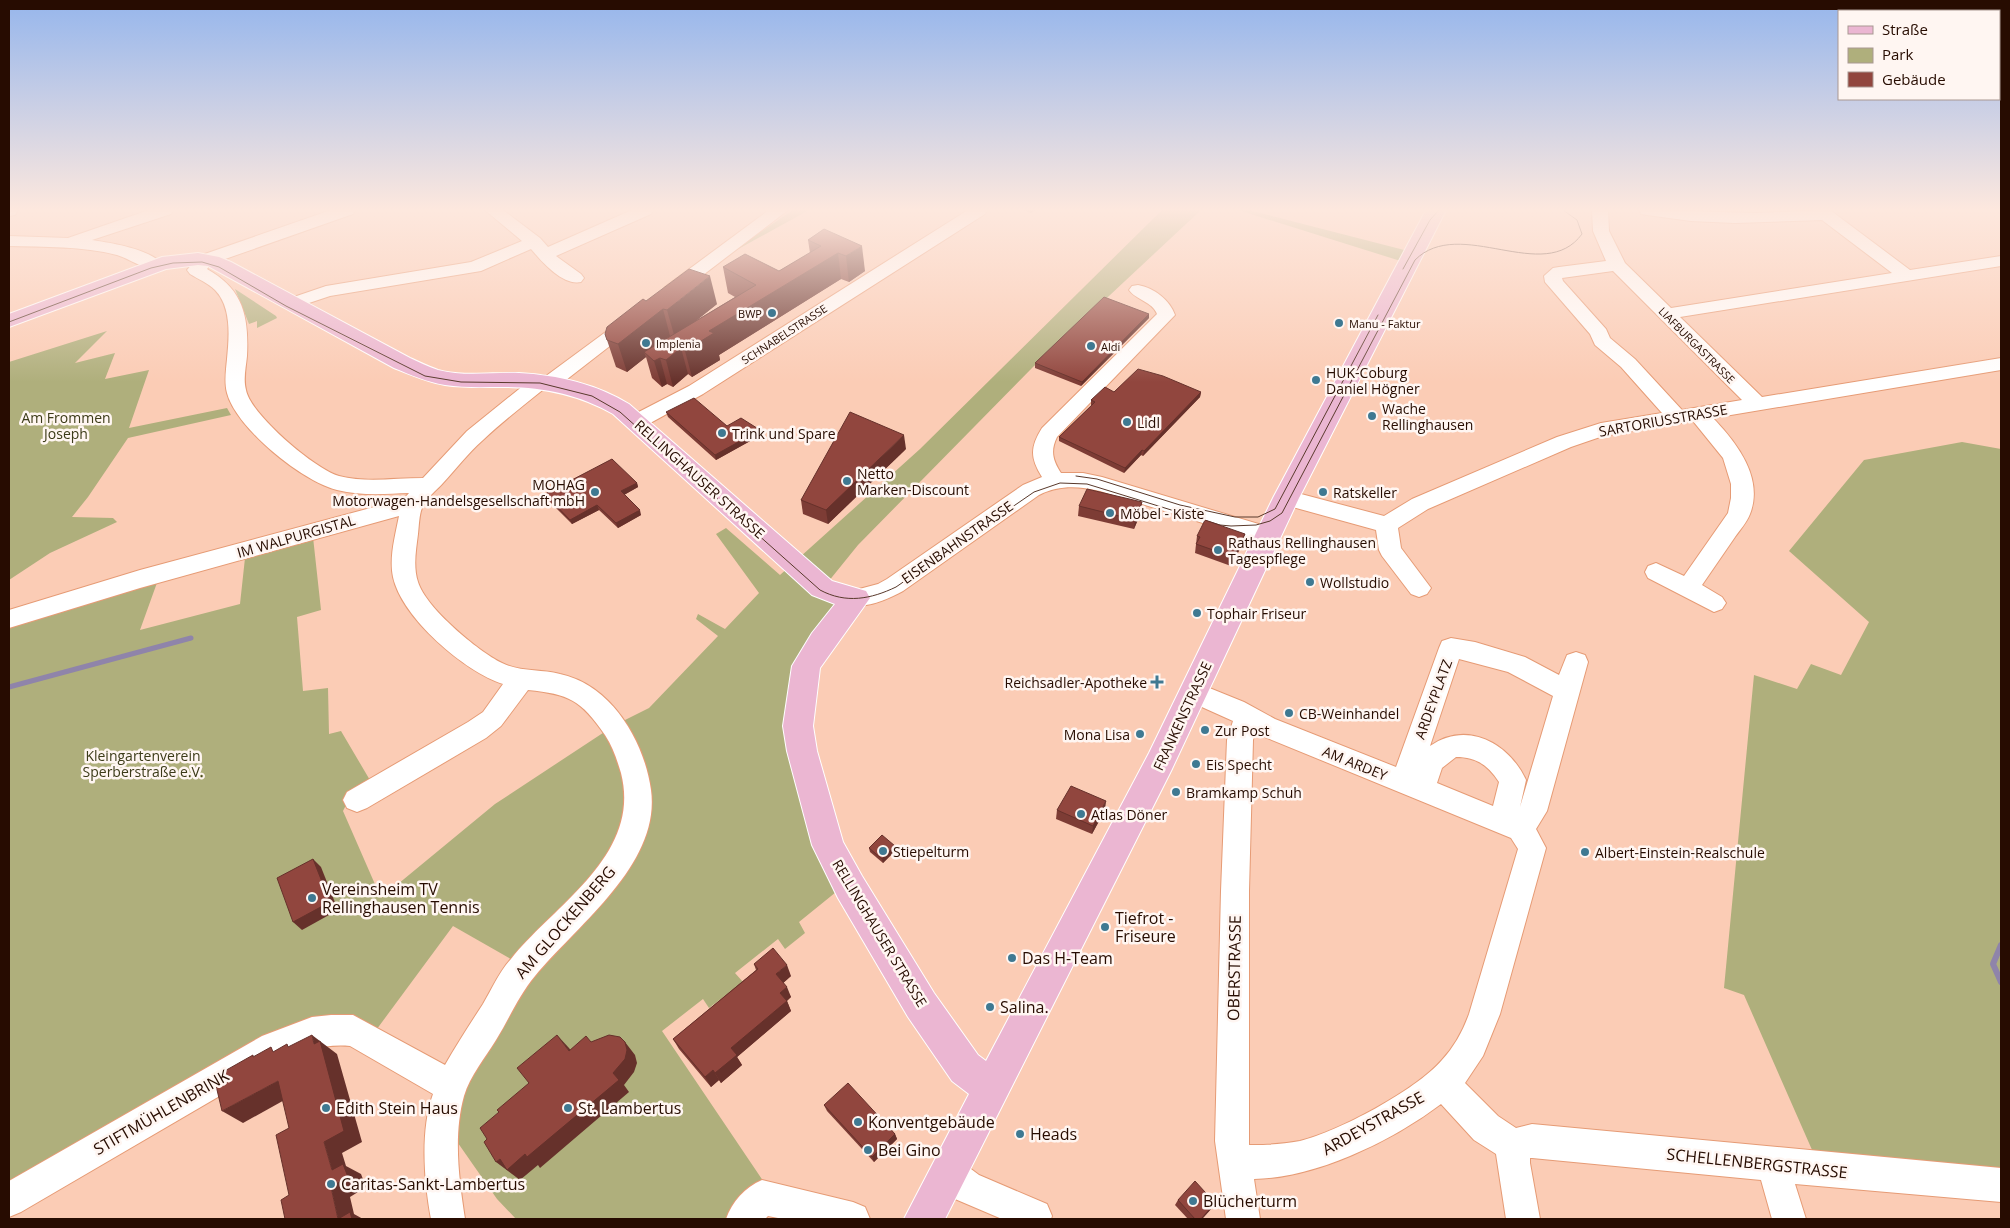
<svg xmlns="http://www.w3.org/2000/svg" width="2010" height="1228" font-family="'Open Sans',sans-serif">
  <rect width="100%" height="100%" fill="#fbccb5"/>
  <g fill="#afaf7c">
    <polygon points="793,210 809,210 722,258"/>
    <polygon points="1162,210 1201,210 1033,367 858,545 824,587 847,595 796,693 841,888 799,922 805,933 785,949 778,939 735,973 743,982 709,1008 703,999 662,1031 776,1200 762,1196 741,1219 516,1219 497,1199 444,1123 451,1086 631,839 615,725 649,708 718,636 696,619 698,614 725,629 759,593 716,534 726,528 780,575 920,449"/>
    <polygon points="1238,210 1249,210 1412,252 1407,263"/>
    <polygon points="235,289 276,316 277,318 257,328 257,321 249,324"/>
    <polygon points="107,331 75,363 115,353 105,379 149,370 129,428 227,408 231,415 128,438 88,497 72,517 113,518 117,522 50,553 9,580 9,362"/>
    <polygon points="1962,442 2001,449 2001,1188 1820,1168 1744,995 1724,988 1754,675 1797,689 1811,664 1841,675 1869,622 1789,551 1864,460"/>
    <polygon points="313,537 321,610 297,617 303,691 328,688 329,734 341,731 374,787 347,803 343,811 381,898 495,804 612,727 636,819 523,966 453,926 371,1037 357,1028 63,1169 9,1199 9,626 158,580 140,630 240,604 245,558"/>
  </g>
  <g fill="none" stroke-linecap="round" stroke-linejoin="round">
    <polyline stroke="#8f84aa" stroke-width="5" points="9,687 191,638"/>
    <polyline stroke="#8f84aa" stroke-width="6" points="2001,945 1993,964 2001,982"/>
    <defs>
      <g id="minor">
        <polygon points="9,210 18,210 15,215 9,216"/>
        <path d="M 149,210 L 173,210 L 171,214 L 92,240 C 111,243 151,249 163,265 L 160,269 C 146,272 131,259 117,255 C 82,246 45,247 9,246 L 9,236 L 68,238 Z"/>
        <path d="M 331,210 L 355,210 L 353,214 L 211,264 L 207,269 C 243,289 249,316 247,356 C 246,367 243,379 246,390 C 250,414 316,470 339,476 C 366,483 395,478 423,478 L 467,431 L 534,377 L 541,375 L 546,376 L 626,317 L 633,315 L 640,317 L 642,321 L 557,387 L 550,389 L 545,388 C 524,405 503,421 483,440 C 468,453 456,469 443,483 C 437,490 425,499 422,508 C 419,515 419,526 418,534 C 416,550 413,567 418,582 C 426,608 478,651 502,663 C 520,672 541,669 560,674 C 611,685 644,740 651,790 C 661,864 577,925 535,976 C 519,995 509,1019 496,1040 C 485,1058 470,1076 464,1096 C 453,1135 459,1180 465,1219 L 431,1219 C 424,1182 420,1130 433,1094 L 350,1046 C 325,1044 305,1050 283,1059 L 21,1212 L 9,1217 L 9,1181 L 262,1036 L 312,1017 L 331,1015 L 353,1015 L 445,1065 C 457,1044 470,1024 483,1004 C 492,989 499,972 511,959 C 555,904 642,855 621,773 C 617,760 613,747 605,735 C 581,700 569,694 528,690 L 501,726 L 486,738 L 367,808 L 357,812 L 347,808 L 343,800 L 347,792 L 468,722 L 483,712 L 503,684 C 465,672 402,618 393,577 C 389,558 395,536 399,516 L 140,588 L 9,628 L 9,610 L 140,570 L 404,499 L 409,493 C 385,494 361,496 337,490 C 303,482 236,428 227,393 C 224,382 226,370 227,359 C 229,338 232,307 215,290 C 208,283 198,279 190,274 L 187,270 L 199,256 Z"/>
        <path d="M 485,210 L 503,210 L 540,238 L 548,247 L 632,210 L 653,210 L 651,214 L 556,256 L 581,274 L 584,278 L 581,282 C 563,286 542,262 531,249 L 481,271 L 330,296 L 291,309 L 285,308 L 282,304 L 285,300 L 326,286 L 471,262 L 522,241 Z"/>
        <polygon points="769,210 788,210 677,295 671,296 665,295 662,291 665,287"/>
        <polygon points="968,210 987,210 985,214 703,394 643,427 636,429 629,427 626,422 629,417 689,386"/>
        <path d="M 1592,210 L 1608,210 L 1609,231 L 1625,263 L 1671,308 L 1892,273 L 1822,220 L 1735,223 L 1691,221 L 1647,215 L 1641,214 L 1639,210 L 1757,213 L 1830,210 L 1910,270 L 2001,256 L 2001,266 L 1680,317 L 1762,397 L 2001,358 L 2001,370 L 1713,418 C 1737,443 1764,478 1750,514 C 1747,522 1740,530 1735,537 C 1724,553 1713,569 1702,585 L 1722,597 L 1726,603 L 1722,609 L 1714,612 L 1648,578 L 1645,572 L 1648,566 L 1656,563 L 1684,576 L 1728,513 L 1731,498 L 1731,484 L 1723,458 L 1693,421 L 1603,436 L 1571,447 L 1428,509 L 1398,528 L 1401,548 L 1431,588 L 1427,594 L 1419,597 L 1411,594 L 1382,556 L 1379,550 L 1376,530 L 1278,503 L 1275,498 L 1278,493 L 1286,490 L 1384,516 L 1412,499 L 1557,437 L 1601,423 L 1662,413 L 1621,367 L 1595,345 L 1590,334 L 1545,282 L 1544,276 L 1553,268 L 1559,267 L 1606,261 L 1593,231 ZM 1613,271 L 1742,400 L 1682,410 L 1635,359 L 1610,338 L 1606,329 L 1563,281 L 1562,278 Z"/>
        <path d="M 1138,285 C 1154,288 1170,300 1175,315 L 1057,437 C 1050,451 1053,461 1061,473 L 1083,473 L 1102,477 L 1275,529 L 1278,535 L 1275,541 L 1267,543 L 1100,491 C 1078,486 1059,485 1039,495 L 903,591 C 888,599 865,610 848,604 L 844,598 L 848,592 L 878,584 L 887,579 L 1023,485 L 1042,477 C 1030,458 1030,447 1042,428 L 1157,314 C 1153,302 1136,300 1129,290 L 1132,286 Z"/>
        <path d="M 1451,638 L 1475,642 L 1525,657 L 1559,675 L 1567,655 L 1576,652 L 1585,655 L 1588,662 L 1547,811 L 1536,829 L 1546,848 L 1500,1014 L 1483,1056 L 1465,1083 L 1498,1116 L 1516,1128 L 1532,1124 L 2001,1168 L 2001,1202 L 1795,1184 L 1806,1219 L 1772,1219 L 1761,1180 L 1532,1158 L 1530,1158 L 1530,1163 L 1540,1219 L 1506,1219 L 1496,1154 L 1474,1140 L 1441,1104 C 1392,1141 1316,1178 1254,1179 L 1260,1219 L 1226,1219 L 1215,1141 L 1221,891 L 1227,740 L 1233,721 L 1184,699 L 1180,692 L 1184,685 L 1193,682 L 1202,685 L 1244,702 L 1275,719 L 1396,767 L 1439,648 L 1442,641 ZM 1459,659 L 1508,672 L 1553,696 L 1520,807 L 1526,780 C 1509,743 1467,720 1430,746 ZM 1255,733 L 1511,838 L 1518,849 L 1469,1014 C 1463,1031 1454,1047 1442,1060 C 1415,1091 1339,1131 1300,1141 C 1284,1144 1269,1145 1254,1145 L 1249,1145 L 1249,891 L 1253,740 ZM 1456,757 C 1476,757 1488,765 1499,782 L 1493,806 L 1437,783 L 1442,768 Z"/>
        <polygon points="947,1155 959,1160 979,1175 1047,1204 1052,1216 1051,1219 1002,1219 955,1199 935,1184 930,1172 935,1160"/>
        <path d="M 762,1180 L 853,1202 L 865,1207 L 870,1219 L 783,1219 L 768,1216 L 765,1219 L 726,1219 C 732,1202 745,1187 762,1180 Z"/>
      </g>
      <path id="major" d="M 1426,210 L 1446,210 L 1299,498 L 1171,771 L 945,1219 L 904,1219 L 969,1094 L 952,1081 L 908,1017 L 838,898 L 812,845 L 787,751 L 783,726 L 792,666 L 812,633 L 835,604 L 812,595 L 613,414 C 578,394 542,387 503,387 C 483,387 464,388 445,385 C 427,382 411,375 394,368 L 208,266 L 198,265 L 166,269 L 9,327 L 9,314 L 162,257 L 198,253 L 219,257 L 231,262 L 410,358 C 419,362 429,367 438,370 C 464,377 493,372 519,373 C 558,375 596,384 629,404 L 832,581 L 866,591 L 870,598 L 820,668 L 813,726 L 817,751 L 843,842 L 862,876 L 934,993 L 978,1055 L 986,1061 L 1149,753 L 1273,498 Z"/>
    </defs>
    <use href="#minor" stroke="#e69b75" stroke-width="2"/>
    <use href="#major" stroke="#fff" stroke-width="2"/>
    <use href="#minor" fill="#fff" fill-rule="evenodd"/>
    <use href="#major" fill="#ebb6d2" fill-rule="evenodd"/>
    <g stroke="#59392b" stroke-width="1">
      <polyline points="1403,269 1430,220 1439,210"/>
      <path d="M 9,322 L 151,268 L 173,263 L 202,262 L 219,267 L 286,306 L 425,376 L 461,382 L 540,383 L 592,396 L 620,412 L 820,590 C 846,604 871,599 896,587 L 1034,492 L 1060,483 L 1087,484 L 1220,525 L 1231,526 L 1256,525 L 1270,521 L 1282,513 L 1415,260 C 1460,215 1544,286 1582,234 L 1577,220 L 1563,210"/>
      <polyline points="675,451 721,493"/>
      <polyline points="1076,476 1097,479 1180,505 1235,517 1258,517 1275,509 1378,315"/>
    </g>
  </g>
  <g fill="#7d3c35">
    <polygon points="1024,210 1035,210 1031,213"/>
    <polygon points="824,229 865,271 849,282 841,279 719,355 720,360 692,377 688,374 673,387 667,384 662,387 652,378 646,357 627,372 616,367 605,334 646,301 717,304 694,322 735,297 728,293 723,267 779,271 810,253 808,240"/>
    <polygon points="1149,318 1081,386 1035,368 1035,363"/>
    <polygon points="1114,392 1201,392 1200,397 1143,456 1141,455 1124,473 1059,441 1059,437 1092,405 1091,405 1091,400"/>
    <polygon points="666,412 727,426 760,430 761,435 716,460 668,417"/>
    <polygon points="906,449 828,524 803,514 801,500"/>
    <polygon points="637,483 638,487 624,495 641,515 618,528 599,510 572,524 547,499 545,494"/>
    <polygon points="1079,506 1141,512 1134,529 1078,516"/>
    <polygon points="1245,534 1243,543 1231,566 1195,553 1197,536"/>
    <polygon points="1057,810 1105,810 1092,834 1056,819"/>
    <polygon points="895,846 896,850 883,863 870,852 869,848"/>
    <polygon points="754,964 791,976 783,983 791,997 787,1001 791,1011 737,1057 742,1065 721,1083 719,1080 711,1087 679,1049 673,1039 756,970"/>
    <polygon points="824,1105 895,1134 897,1139 874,1162 827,1111"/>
    <polygon points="1178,1200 1215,1203 1212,1208 1202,1219 1188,1219 1175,1205"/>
  </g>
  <g fill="#66312b">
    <polygon points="862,246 865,271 849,282 846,256"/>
    <polygon points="838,253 841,279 719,355 720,360 692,377 685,351 709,331"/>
    <polygon points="710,276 717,304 675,338 667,310"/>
    <polygon points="663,309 670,336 644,352 646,357 627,372 618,344"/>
    <polygon points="1149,314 1149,318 1081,386 1082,382"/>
    <polygon points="681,348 688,374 673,387 666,360"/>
    <polygon points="660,358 667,384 662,387 654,361"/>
    <polygon points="1201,392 1200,397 1143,456 1144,451"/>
    <polygon points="760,430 761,435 716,460 715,455"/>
    <polygon points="904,435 906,449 828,524 826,510"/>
    <polygon points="1142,450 1141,455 1124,473 1125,468"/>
    <polygon points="637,483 638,487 622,496 621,491"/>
    <polygon points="1142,502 1141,512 1134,529 1135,520"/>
    <polygon points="597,505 599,510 572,524 570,520"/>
    <polygon points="640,510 641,515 618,528 616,523"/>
    <polygon points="1245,534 1243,543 1231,566 1233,557"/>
    <polygon points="1106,801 1105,810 1092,834 1093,826"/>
    <polygon points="895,846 896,850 883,863 882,859"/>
    <polygon points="313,859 321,867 338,910 302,930 293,922"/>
    <polygon points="787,965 791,976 781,985 776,974"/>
    <polygon points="787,987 791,997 784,1003 780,993"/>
    <polygon points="787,1001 791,1011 737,1057 742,1065 721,1083 715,1073 731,1048"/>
    <polygon points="312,1035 337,1054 362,1142 342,1153 346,1166 361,1174 366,1187 350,1197 354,1214 363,1219 338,1219 331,1187 332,1170 324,1142 314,1044"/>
    <polygon points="557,1035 569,1048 580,1063 569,1051"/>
    <polygon points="625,1042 635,1055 637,1063 634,1072 624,1085 629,1092 540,1168 538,1165 520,1180 496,1162 613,1073"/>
    <polygon points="713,1070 719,1080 711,1087 705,1077"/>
    <polygon points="278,1081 297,1093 243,1123 222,1111"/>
    <polygon points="895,1134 897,1139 874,1162 872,1157"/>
    <polygon points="1215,1203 1212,1208 1202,1219 1201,1219"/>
  </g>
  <g fill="#91463e" stroke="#66312b">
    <polygon points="824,229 862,246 846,256 838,253 709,331 714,333 685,351 681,348 666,360 660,358 654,361 644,352 756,285 723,267 745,254 779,271 821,246 808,240"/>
    <polygon points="689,269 710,276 667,310 663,309 618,344 607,340 605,334 607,327 643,299 646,301"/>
    <polygon points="1104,297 1149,314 1082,382 1035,363"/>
    <polygon points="1138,369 1163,376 1201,392 1144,451 1142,450 1125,468 1059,437 1095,402 1091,400 1105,387 1114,392"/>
    <polygon points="694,398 727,426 741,418 760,430 715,455 666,412"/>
    <polygon points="850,412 904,435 826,510 801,500"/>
    <polygon points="612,459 637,483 621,491 640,510 616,523 597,505 570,520 545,494"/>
    <polygon points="1087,489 1142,502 1135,520 1079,506"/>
    <polygon points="1205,520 1245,534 1233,557 1196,544 1200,537 1197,536"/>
    <polygon points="1071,786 1106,801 1093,826 1057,810"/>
    <polygon points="882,835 895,846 882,859 869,848"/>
    <polygon points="313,859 330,902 293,922 277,878"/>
    <polygon points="773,948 787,965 776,974 787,987 780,993 787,1001 731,1048 737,1055 715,1073 713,1070 705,1077 673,1039 758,969 754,964"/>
    <polygon points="312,1035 314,1044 320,1041 344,1131 324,1142 332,1170 343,1164 348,1177 331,1187 338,1219 285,1219 281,1200 289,1195 276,1135 289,1128 278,1081 222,1111 214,1077 253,1055 253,1057 271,1047 273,1052 287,1044 288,1047"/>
    <polygon points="557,1035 569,1051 586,1036 591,1042 609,1035 620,1037 625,1042 627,1050 625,1059 613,1073 619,1080 527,1157 525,1154 507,1170 500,1159 496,1162 484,1142 487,1139 480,1128 499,1112 497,1110 529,1083 517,1068"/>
    <polygon points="848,1083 895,1134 872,1157 824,1105"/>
    <polygon points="1195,1181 1215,1203 1201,1219 1195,1219 1178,1200"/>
    <polygon points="350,1212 352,1219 338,1219"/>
  </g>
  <linearGradient id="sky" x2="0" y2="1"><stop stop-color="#96b6ec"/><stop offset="0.55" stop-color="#fde8de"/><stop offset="1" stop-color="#fde8de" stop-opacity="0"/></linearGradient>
  <rect width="2010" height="382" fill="url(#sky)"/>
  <g fill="#3f7992" stroke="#fff6f2" stroke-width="2">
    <circle cx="772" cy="313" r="5"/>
    <circle cx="1339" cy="323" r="5"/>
    <circle cx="646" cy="343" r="5"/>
    <circle cx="1091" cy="346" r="5"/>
    <circle cx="1316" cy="380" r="5"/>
    <circle cx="1372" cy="416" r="5"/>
    <circle cx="1127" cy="422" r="5"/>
    <circle cx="722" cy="433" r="5"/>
    <circle cx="847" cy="481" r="5"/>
    <circle cx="595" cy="492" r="5"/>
    <circle cx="1323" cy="492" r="5"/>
    <circle cx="1110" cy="513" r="5"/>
    <circle cx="1218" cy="550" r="5"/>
    <circle cx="1310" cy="582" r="5"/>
    <circle cx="1197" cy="613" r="5"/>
    <path d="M1154.5 674.5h5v5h5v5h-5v5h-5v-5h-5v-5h5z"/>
    <circle cx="1289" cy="713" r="5"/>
    <circle cx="1205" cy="730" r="5"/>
    <circle cx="1140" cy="734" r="5"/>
    <circle cx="1196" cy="764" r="5"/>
    <circle cx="1176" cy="792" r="5"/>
    <circle cx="1081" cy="814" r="5"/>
    <circle cx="883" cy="851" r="5"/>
    <circle cx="1585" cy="852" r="5"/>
    <circle cx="312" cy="898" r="5"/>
    <circle cx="1105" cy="927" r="5"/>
    <circle cx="1012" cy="958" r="5"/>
    <circle cx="990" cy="1007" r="5"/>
    <circle cx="326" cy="1108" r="5"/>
    <circle cx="568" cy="1108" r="5"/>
    <circle cx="858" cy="1122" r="5"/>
    <circle cx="1020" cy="1134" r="5"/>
    <circle cx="868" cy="1150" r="5"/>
    <circle cx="331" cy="1184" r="5"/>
    <circle cx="1193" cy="1201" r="5"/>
  </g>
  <g text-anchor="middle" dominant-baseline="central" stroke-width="5" stroke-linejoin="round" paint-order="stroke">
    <g font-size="11" fill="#270c01" stroke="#fff6f2" text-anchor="start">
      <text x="762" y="313" text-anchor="end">BWP</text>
      <text x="1349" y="323">Manu - Faktur</text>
      <text x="656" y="343">Implenia</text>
      <text x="1101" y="346">Aldi</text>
    </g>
    <g font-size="11" fill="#270c01" stroke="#fff6f2">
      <text transform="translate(784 334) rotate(-33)">SCHNABELSTRASSE</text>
      <text transform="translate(1697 345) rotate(45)">LIAFBURGASTRASSE</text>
    </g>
    <g font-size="14" fill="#270c01" stroke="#fff6f2" text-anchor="start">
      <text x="1326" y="372">HUK-Coburg<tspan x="1326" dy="16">Daniel Högner</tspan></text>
      <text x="1382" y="408">Wache<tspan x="1382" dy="16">Rellinghausen</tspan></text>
      <text x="1137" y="422">Lidl</text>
      <text x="732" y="433">Trink und Spare</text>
      <text x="857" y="473">Netto<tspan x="857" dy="16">Marken-Discount</tspan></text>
      <text x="585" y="484" text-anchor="end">MOHAG<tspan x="585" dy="16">Motorwagen-Handelsgesellschaft mbH</tspan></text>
      <text x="1333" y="492">Ratskeller</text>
      <text x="1120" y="513">Möbel - Kiste</text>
      <text x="1228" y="542">Rathaus Rellinghausen<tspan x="1228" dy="16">Tagespflege</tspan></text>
      <text x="1320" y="582">Wollstudio</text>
      <text x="1207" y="613">Tophair Friseur</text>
      <text x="1147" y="682" text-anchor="end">Reichsadler-Apotheke</text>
      <text x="1299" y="713">CB-Weinhandel</text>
      <text x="1215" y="730">Zur Post</text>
      <text x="1130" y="734" text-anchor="end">Mona Lisa</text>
      <text x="1206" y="764">Eis Specht</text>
      <text x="1186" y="792">Bramkamp Schuh</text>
      <text x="1091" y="814">Atlas Döner</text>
      <text x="893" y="851">Stiepelturm</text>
      <text x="1595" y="852">Albert-Einstein-Realschule</text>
    </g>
    <g font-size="14" fill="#3c3b18" stroke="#fff6f2">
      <text x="66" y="417">Am Frommen<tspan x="66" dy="16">Joseph</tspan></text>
      <text x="143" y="755">Kleingartenverein<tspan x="143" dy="16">Sperberstraße e.V.</tspan></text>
    </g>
    <g font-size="14" fill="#270c01" stroke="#fff6f2">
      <text transform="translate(1663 420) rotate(-10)">SARTORIUSSTRASSE</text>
      <text transform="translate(700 479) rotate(42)">RELLINGHAUSER STRASSE</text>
      <text transform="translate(296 536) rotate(-16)">IM WALPURGISTAL</text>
      <text transform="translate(957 542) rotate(-35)">EISENBAHNSTRASSE</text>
      <text transform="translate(1433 699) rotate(-70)">ARDEYPLATZ</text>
      <text transform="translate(1182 716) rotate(-65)">FRANKENSTRASSE</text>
      <text transform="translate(1355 763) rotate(22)">AM ARDEY</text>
      <text transform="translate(880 933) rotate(59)">RELLINGHAUSER STRASSE</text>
    </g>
    <g font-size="16" fill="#270c01" stroke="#fff6f2" text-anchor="start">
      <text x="322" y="889">Vereinsheim TV<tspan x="322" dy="18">Rellinghausen Tennis</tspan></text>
      <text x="1115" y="918">Tiefrot -<tspan x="1115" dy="18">Friseure</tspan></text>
      <text x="1022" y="958">Das H-Team</text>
      <text x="1000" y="1007">Salina.</text>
      <text x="336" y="1108">Edith Stein Haus</text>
      <text x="578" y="1108">St. Lambertus</text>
      <text x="868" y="1122">Konventgebäude</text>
      <text x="1030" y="1134">Heads</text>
      <text x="878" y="1150">Bei Gino</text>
      <text x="341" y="1184">Caritas-Sankt-Lambertus</text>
      <text x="1203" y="1201">Blücherturm</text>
    </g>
    <g font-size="16" fill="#270c01" stroke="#fff6f2">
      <text transform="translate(565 922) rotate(-49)">AM GLOCKENBERG</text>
      <text transform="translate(1234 968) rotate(-89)">OBERSTRASSE</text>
      <text transform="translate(161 1112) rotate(-30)">STIFTMÜHLENBRINK</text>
      <text transform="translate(1373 1123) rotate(-29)">ARDEYSTRASSE</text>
      <text transform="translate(1757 1163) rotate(6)">SCHELLENBERGSTRASSE</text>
    </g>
  </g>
  <rect width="2010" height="1228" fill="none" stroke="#270c01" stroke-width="20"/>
  <rect x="1838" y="10" width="162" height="90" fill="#fff6f2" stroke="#a99892"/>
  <rect x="1848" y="26" width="25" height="8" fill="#ebb6d2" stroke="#a99892"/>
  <text x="1882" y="35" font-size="15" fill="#270c01">Straße</text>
  <rect x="1848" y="48" width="25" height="15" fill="#afaf7c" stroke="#a99892"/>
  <text x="1882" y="60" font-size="15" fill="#270c01">Park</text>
  <rect x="1848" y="72" width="25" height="15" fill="#91463e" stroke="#a99892"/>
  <text x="1882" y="85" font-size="15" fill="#270c01">Gebäude</text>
</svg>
